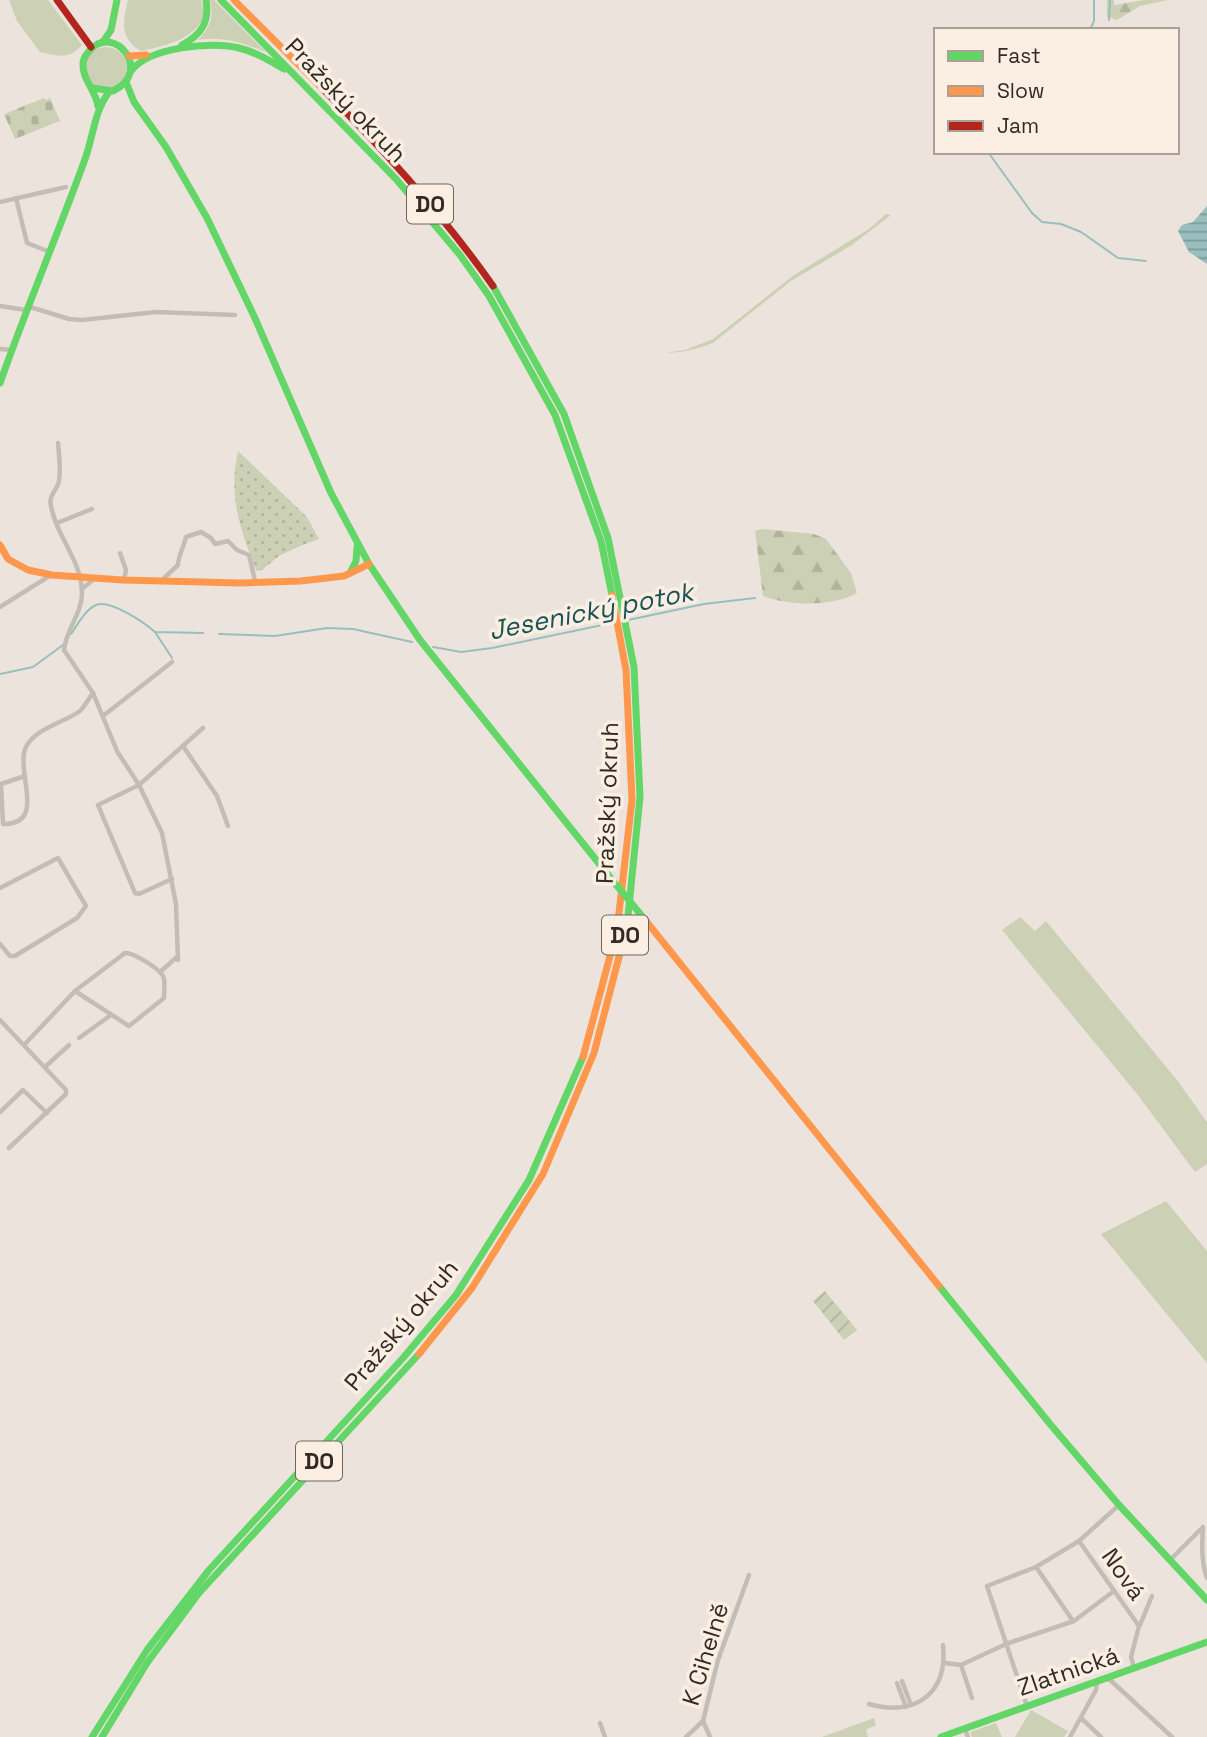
<svg xmlns="http://www.w3.org/2000/svg" width="1207" height="1737" font-family="'Space Grotesk',sans-serif">
  <defs>
    <pattern id="forest-firs" width="22" height="20" patternUnits="userSpaceOnUse" patternTransform="scale(1.75)"><rect width="22" height="20" fill="#ccd1b6"/><path d="M5 1l3.5 6h-7zM16 11l3.5 6h-7z" fill="#b0b49c"/></pattern>
    <pattern id="cemetery-stones" width="16" height="16" patternUnits="userSpaceOnUse" patternTransform="scale(1.75)"><rect width="16" height="16" fill="#ccd1b6"/><path d="M2 7V4a2 2 0 0 1 4 0v3zM10 15v-3a2 2 0 0 1 4 0v3z" fill="#b0b49c"/></pattern>
    <pattern id="park-dots" width="8" height="8" patternUnits="userSpaceOnUse" patternTransform="scale(1.75)"><rect width="8" height="8" fill="#ccd1b6"/><path d="M2 2h.1M6 6h.1" fill="none" stroke="#b0b49c" stroke-width="1.8" stroke-linecap="round"/></pattern>
    <pattern id="garden-furrows" width="10" height="10" patternUnits="userSpaceOnUse" patternTransform="scale(1.75)"><rect width="10" height="10" fill="#ccd1b6"/><path d="M-1 1l2-2M0 10L10 0M9 11l2-2" fill="none" stroke="#b0b49c"/></pattern>
    <pattern id="water-rules" width="6" height="5" patternUnits="userSpaceOnUse" patternTransform="scale(1.75)"><rect width="6" height="5" fill="#98bebd"/><path d="M0 2.5h6" fill="none" stroke="#7d9b99"/></pattern>
  </defs>
  <rect width="100%" height="100%" fill="#ece4dc"/>
  <g fill="#ccd1b6">
    <path d="M 9,0 L 48,0 L 82,45 C 69,60 57,56 40,52 L 17,21 Z"/>
    <path d="M 128,0 L 201,0 L 205,16 C 191,41 167,45 141,51 C 119,38 123,21 128,0 Z"/>
    <path d="M 210,0 L 214,0 L 266,52 C 242,43 223,36 198,40 C 210,27 214,18 210,0 Z"/>
    <circle cx="106" cy="68" r="21"/>
    <path d="M 886,214 L 891,215 L 852,245 L 791,281 L 713,343 C 697,349 682,353 665,353 L 685,350 L 713,339 L 794,275 L 869,229 Z"/>
    <polygon points="1020,917 1035,931 1046,921 1177,1080 1207,1122 1207,1164 1195,1172 1137,1094 1002,930"/>
    <polygon points="1166,1201 1207,1251 1207,1363 1101,1234"/>
    <polygon points="1031,1710 1068,1731 1064,1737 1015,1737"/>
    <polygon points="874,1718 876,1725 866,1730 868,1737 822,1737"/>
    <polygon points="996,1723 1002,1737 972,1737 970,1732"/>
  </g>
  <g fill="url(#forest-firs)">
    <polygon points="1107,0 1114,0 1114,5 1144,0 1168,0 1140,6 1117,20 1107,17"/>
    <path d="M 762,529 L 814,534 L 826,539 L 851,573 L 857,593 C 832,607 789,606 763,596 L 755,531 Z"/>
  </g>
  <polygon fill="url(#cemetery-stones)" points="44,98 46,100 50,98 60,121 15,139 4,114"/>
  <path fill="url(#park-dots)" d="M 238,451 L 307,517 L 319,539 L 298,547 L 279,556 L 262,570 L 256,571 C 240,527 228,498 238,451 Z"/>
  <polygon fill="url(#garden-furrows)" points="825,1291 857,1330 844,1340 813,1301"/>
  <polygon fill="url(#water-rules)" points="1207,206 1207,264 1189,252 1178,231 1182,225 1193,222"/>
  <g fill="none" stroke-linecap="round" stroke-linejoin="round">
    <g stroke="#98bebd" stroke-width="2">
      <polyline points="1109,20 1110,0"/>
      <polyline points="1090,30 1094,21 1094,0"/>
      <polyline points="988,152 1032,213 1042,222 1061,224 1081,232 1118,258 1146,261"/>
      <polyline points="628,620 704,604 755,598"/>
      <polyline points="155,632 172,658"/>
      <path d="M 71,634 C 78,624 85,610 96,605 C 110,599 145,623 155,632 L 203,633"/>
      <polyline points="219,634 275,636 327,628 353,629 412,642"/>
      <polyline points="433,647 461,652 492,648 612,623"/>
      <polyline points="0,674 33,667 63,645"/>
    </g>
    <g stroke="#c4bdb6" stroke-width="4.5">
      <polyline points="16,198 27,243 50,252"/>
      <polyline points="0,202 66,187"/>
      <polyline points="0,306 26,310"/>
      <polyline points="27,306 69,319 82,320 156,312 235,315"/>
      <polyline points="0,349 12,350"/>
      <path d="M 58,443 C 59,455 61,470 59,481 C 57,491 48,495 51,506 C 56,536 82,561 82,593 C 82,614 66,629 64,650 L 93,693 L 117,751 L 139,785 L 162,833 L 176,904 L 178,960"/>
      <polyline points="57,523 92,509"/>
      <polyline points="120,553 126,570 124,580"/>
      <path d="M 161,581 L 178,565 C 178,556 184,547 186,537 L 201,532 L 211,538 L 215,544 L 228,541 L 237,550 L 249,555 L 255,581"/>
      <polyline points="82,589 95,578"/>
      <polyline points="0,607 51,575"/>
      <polyline points="103,716 172,662"/>
      <polyline points="183,746 217,796 228,826"/>
      <path d="M 25,776 L 1,784 L 3,824 C 45,824 19,779 24,753 C 28,730 64,723 80,711 C 85,706 89,698 93,693"/>
      <polyline points="172,879 139,894 135,893 98,805 139,785 203,728"/>
      <polyline points="0,888 58,858 86,906 77,918 15,956 10,956 0,944"/>
      <polyline points="160,972 178,956"/>
      <polyline points="0,1020 66,1090 66,1094 9,1148"/>
      <polyline points="79,1038 111,1015"/>
      <path d="M 24,1045 L 75,991 L 125,953 C 134,953 163,970 164,979 C 165,985 164,992 164,998 L 129,1026 L 75,991"/>
      <polyline points="45,1067 69,1045"/>
      <polyline points="0,1112 23,1090 47,1113"/>
      <polyline points="1079,1541 1139,1626 1131,1657 1134,1668"/>
      <path d="M 1170,1560 L 1203,1527 C 1202,1544 1201,1562 1207,1578"/>
      <polyline points="1036,1567 1073,1621"/>
      <polyline points="1140,1625 1152,1596"/>
      <polyline points="945,1663 961,1665 972,1698"/>
      <polyline points="961,1665 1006,1644 1074,1621 1114,1591"/>
      <polyline points="1108,1678 1172,1737"/>
      <polyline points="902,1681 911,1705"/>
      <polyline points="897,1683 906,1707"/>
      <path d="M 869,1704 C 915,1717 948,1694 943,1645"/>
      <polyline points="1027,1706 987,1586 1036,1567 1079,1541 1119,1505"/>
      <polyline points="1081,1718 1101,1737"/>
      <polyline points="703,1721 710,1737"/>
      <polyline points="600,1723 605,1737"/>
      <polyline points="965,1729 968,1737"/>
      <polyline points="686,1737 703,1721 718,1660 749,1575"/>
      <polyline points="1070,1737 1096,1690 1097,1682"/>
    </g>
    <g stroke="#63d668" stroke-width="7">
      <polyline points="221,0 396,179 460,255 489,296 555,415 601,541 612,595"/>
      <polyline points="103,42 111,30 117,0"/>
      <path d="M 182,45 C 201,35 210,22 206,0"/>
      <path d="M 131,71 C 149,47 212,41 239,48 C 256,52 270,61 284,69"/>
      <polyline points="126,82 134,102 166,147 207,218 254,316 331,493 369,564 420,640 609,876"/>
      <path d="M 93,88 L 113,91 C 154,71 114,23 90,50 C 86,55 83,58 83,64 C 82,79 96,91 98,106"/>
      <polyline points="493,286 564,414 608,538 634,667 640,797 627,926 619,957"/>
      <path d="M 0,383 C 26,309 57,236 84,162 C 93,139 94,111 109,92"/>
      <polyline points="350,573 356,561 357,547"/>
      <polyline points="939,1286 1050,1424 1119,1505 1207,1600"/>
      <polyline points="92,1737 147,1650 209,1570 403,1358 456,1295 529,1180 583,1057"/>
      <polyline points="102,1737 147,1663 199,1593 419,1354"/>
      <polyline points="941,1737 1207,1642"/>
    </g>
    <g stroke="#ff974d" stroke-width="7">
      <polyline points="234,0 326,92"/>
      <polyline points="129,56 146,55"/>
      <polyline points="0,545 8,559 28,570 52,575 123,580 240,583 301,581 344,576 369,564"/>
      <polyline points="646,921 939,1286"/>
      <polyline points="583,1057 617,930 632,800 626,670 612,595"/>
      <polyline points="419,1354 472,1288 543,1174 594,1053 619,957"/>
    </g>
    <g stroke="#b3261e" stroke-width="7">
      <polyline points="57,0 91,47"/>
      <path d="M 326,92 C 387,153 444,216 493,286"/>
    </g>
    <polyline stroke="#63d668" stroke-width="7" points="609,876 646,921"/>
  </g>
  <g text-anchor="middle" dominant-baseline="central" stroke-width="7" stroke-linejoin="round" paint-order="stroke">
    <g fill="#faefe2" stroke="#6f655e" stroke-width="2">
      <rect x="407" y="184.5" width="46" height="39" rx="5"/>
      <rect x="602" y="915.5" width="46" height="39" rx="5"/>
      <rect x="296" y="1441.5" width="46" height="39" rx="5"/>
    </g>
    <g font-size="23" font-weight="bold" fill="#342a25">
      <text x="430" y="204">D0</text>
      <text x="625" y="935">D0</text>
      <text x="319" y="1461">D0</text>
    </g>
    <g font-size="24" fill="#342a25" stroke="#faefe2">
      <text transform="translate(346 100) rotate(46)">Pražský okruh</text>
      <text transform="translate(607 803) rotate(-88)">Pražský okruh</text>
      <text transform="translate(401 1325) rotate(-50)">Pražský okruh</text>
      <text transform="translate(1124 1574) rotate(55)">Nová</text>
      <text transform="translate(705 1654) rotate(-73)">K Cihelně</text>
      <text transform="translate(1068 1671) rotate(-19)">Zlatnická</text>
    </g>
    <g font-size="26" font-style="italic" fill="#195257" stroke="#faefe2">
      <text transform="translate(591 611) rotate(-11)">Jesenický potok</text>
    </g>
  </g>
  <rect x="934" y="28" width="245" height="126" fill="#faefe2" stroke="#aba096" stroke-width="2"/>
  <rect x="948" y="51" width="35" height="10" fill="#63d668" stroke="#aba096" stroke-width="2"/>
  <text x="997" y="63" font-size="21" fill="#342a25">Fast</text>
  <rect x="948" y="86" width="35" height="10" fill="#ff974d" stroke="#aba096" stroke-width="2"/>
  <text x="997" y="98" font-size="21" fill="#342a25">Slow</text>
  <rect x="948" y="121" width="35" height="10" fill="#b3261e" stroke="#aba096" stroke-width="2"/>
  <text x="997" y="133" font-size="21" fill="#342a25">Jam</text>
</svg>
